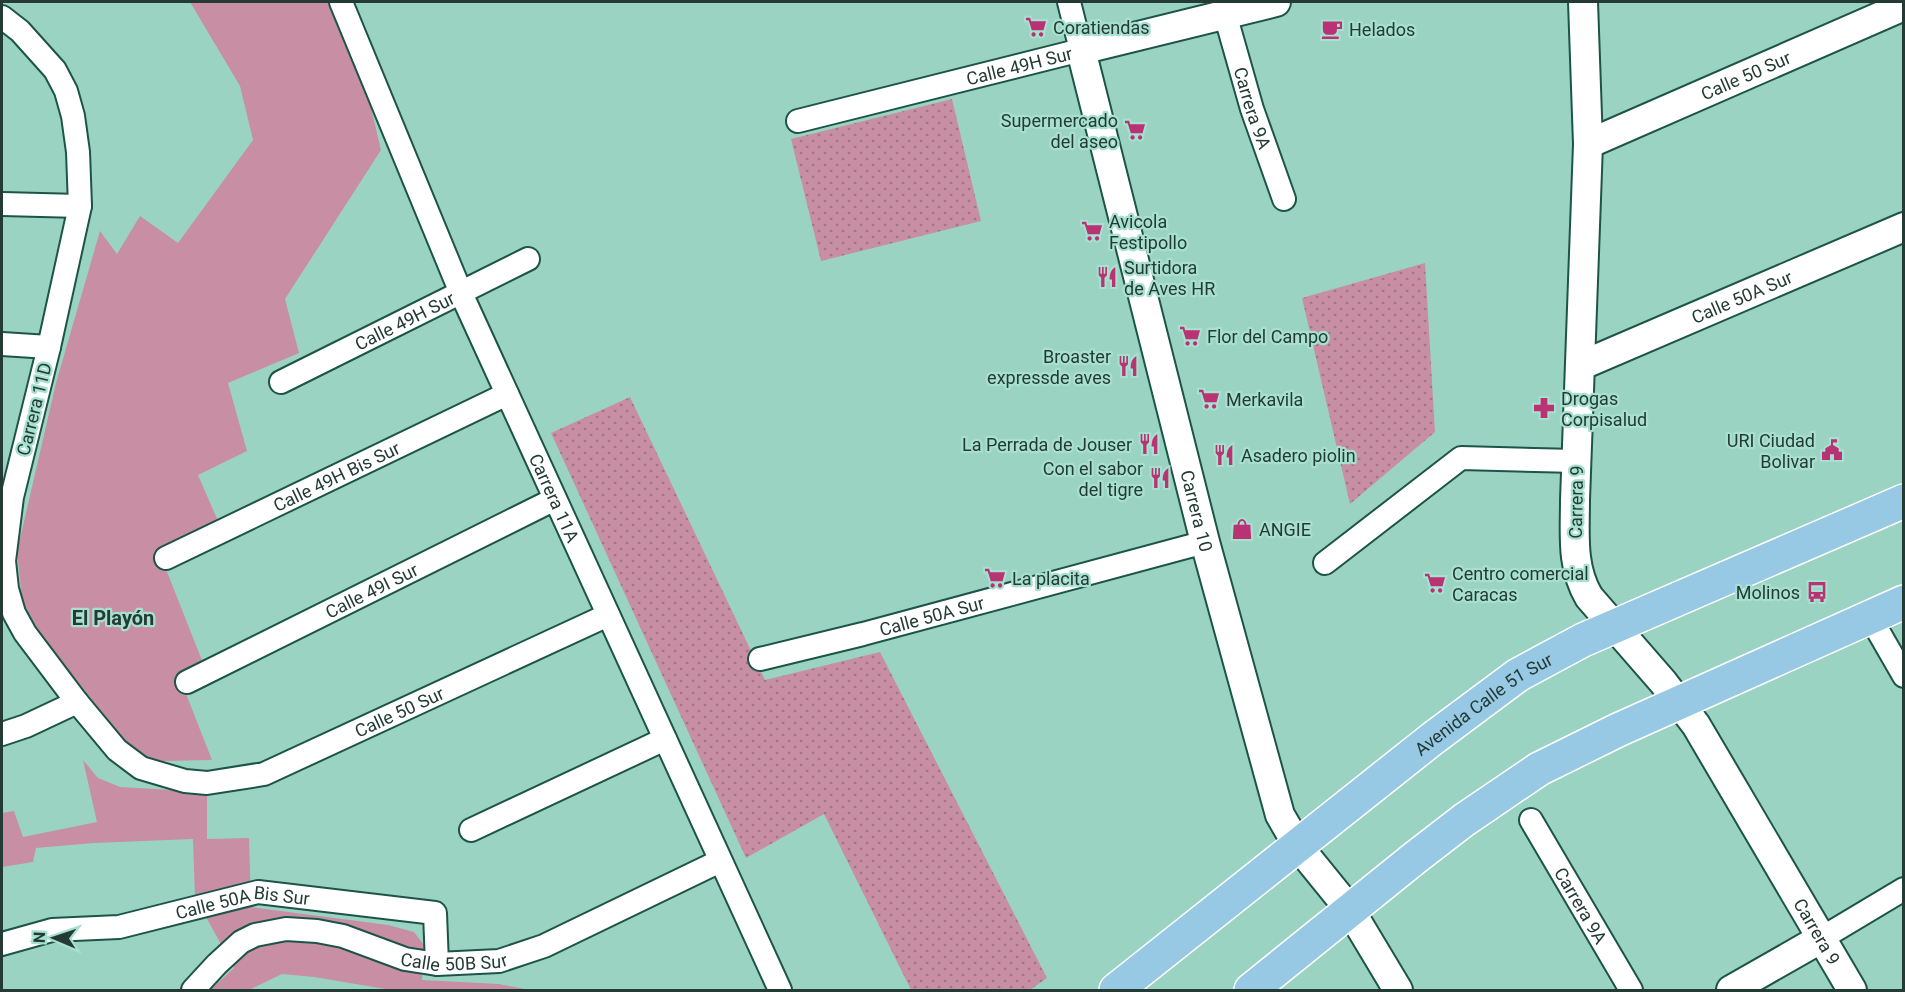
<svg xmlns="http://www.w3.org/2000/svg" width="1905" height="992" font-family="Roboto,sans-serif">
  <defs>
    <pattern id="park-dots" width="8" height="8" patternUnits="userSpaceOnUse" patternTransform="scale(1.5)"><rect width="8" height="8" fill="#c88ea4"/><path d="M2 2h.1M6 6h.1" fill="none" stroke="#a27586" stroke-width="1.8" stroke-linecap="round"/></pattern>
  </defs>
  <rect width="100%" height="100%" fill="#9bd3c3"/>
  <g fill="#c88ea4">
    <polygon points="190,2 332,2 362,70 381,150 285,299 299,353 228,383 247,451 198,475 218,521 160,554 203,663 179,676 212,760 163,761 143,756 130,750 82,687 40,639 22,599 17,552 56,383 100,231 117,254 140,216 178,243 253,140 240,86"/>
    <polygon points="83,760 98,778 120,787 207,792 207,839 249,838 251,907 388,925 414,932 424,945 422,980 499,984 530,990 391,990 314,977 282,974 249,990 210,990 234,968 195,897 193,839 94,843 36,848 33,862 2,867 2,813 14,811 23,837 97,822"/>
  </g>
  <g fill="url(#park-dots)">
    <polygon points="952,99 981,221 821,261 791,139"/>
    <polygon points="1425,263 1435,432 1350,504 1302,298"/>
    <polygon points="630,397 765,680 880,652 1047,978 1030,990 911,990 824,814 746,858 551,433"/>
  </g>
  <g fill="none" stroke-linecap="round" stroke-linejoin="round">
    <defs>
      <g id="minor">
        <path id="s1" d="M 341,2 L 461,293 L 780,990"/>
        <path id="s2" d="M 1225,14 L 1252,109 L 1284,199"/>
        <path id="s3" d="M 2,17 L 20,31 L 55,70 L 66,91 L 73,116 L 78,152 L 80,206 L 49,347 L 12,497 L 4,561 L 7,589 L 14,613 L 25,633 L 77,702 L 117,750 L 141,768 L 185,781 L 207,783 L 264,774 L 608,615"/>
        <path id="s4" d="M 798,121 L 1081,50 L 1069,2"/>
        <polyline points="2,204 80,206"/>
        <polyline points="2,344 49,347"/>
        <path id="s5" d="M 281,382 L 528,259"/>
        <path id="s6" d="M 166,558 L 507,394"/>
        <polyline points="1325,563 1461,458 1576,461"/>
        <polyline points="1870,617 1904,676"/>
        <path id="s7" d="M 760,659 L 863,634 L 1205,542"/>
        <path id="s8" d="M 187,682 L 555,499"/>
        <polyline points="2,734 26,726 77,702"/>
        <path id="s9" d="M 1531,820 L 1631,990"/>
        <polyline points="471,830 665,739"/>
        <polyline points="1822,938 1904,889"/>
        <path id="s10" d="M 2,944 L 52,930 L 119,927 L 258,892 L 435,913 L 437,964"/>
        <path id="s11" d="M 193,990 L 217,964 L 241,942 L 255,935 L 286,929 L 317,931 L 343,936 L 405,959 L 437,964 L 499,961 L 544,946 L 720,861"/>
      </g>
      <g id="tertiary">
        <path id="s12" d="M 1276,2 L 1081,50 L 1205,542 L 1280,815 L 1298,846 L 1350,910 L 1398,990"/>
        <path id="s13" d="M 1583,2 L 1588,144 L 1575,500 C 1575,533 1571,567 1589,597 L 1663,682 L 1696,725 L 1852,990"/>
        <path id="s14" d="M 1588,144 L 1904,6"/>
        <path id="s15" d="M 1580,366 L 1904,227"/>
        <polyline points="1731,990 1822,938"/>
      </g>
      <g id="primary">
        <path id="s16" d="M 1116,990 L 1432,739 L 1518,675 L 1583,640 L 1904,501"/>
        <polyline points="1251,990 1416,857 1464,820 1539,769 1618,730 1904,602"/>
      </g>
    </defs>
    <use href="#minor" stroke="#1c5447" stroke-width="26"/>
    <use href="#tertiary" stroke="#1c5447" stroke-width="32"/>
    <use href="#primary" stroke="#fff" stroke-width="36"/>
    <use href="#minor" stroke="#fff" stroke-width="22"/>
    <use href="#tertiary" stroke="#fff" stroke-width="28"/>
    <use href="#primary" stroke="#97c9e5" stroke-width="33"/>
  </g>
  <defs>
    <symbol id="supermarket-bare" viewBox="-9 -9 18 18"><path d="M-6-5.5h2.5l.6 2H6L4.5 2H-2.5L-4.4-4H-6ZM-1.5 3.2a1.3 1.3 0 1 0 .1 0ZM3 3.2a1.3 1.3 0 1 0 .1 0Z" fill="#b83274" stroke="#a8e0d0" stroke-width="2.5" paint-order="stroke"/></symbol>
    <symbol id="cafe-bare" viewBox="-9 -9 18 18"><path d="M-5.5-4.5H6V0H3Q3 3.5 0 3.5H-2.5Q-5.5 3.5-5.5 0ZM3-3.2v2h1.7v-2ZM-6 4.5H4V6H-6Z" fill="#b83274" stroke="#a8e0d0" stroke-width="2.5" paint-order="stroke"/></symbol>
    <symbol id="restaurant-bare" viewBox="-9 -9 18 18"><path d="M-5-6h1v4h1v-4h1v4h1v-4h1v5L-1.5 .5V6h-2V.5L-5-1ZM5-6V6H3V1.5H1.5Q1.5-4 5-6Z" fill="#b83274" stroke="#a8e0d0" stroke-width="2.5" paint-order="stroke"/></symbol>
    <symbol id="pharmacy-bare" viewBox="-9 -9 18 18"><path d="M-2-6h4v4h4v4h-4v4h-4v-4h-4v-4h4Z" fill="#b83274" stroke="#a8e0d0" stroke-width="2.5" paint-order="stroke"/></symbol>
    <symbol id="civic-bare" viewBox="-9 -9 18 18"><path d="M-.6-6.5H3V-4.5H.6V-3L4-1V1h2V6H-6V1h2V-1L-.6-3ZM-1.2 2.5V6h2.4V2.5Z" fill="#b83274" stroke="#a8e0d0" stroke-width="2.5" paint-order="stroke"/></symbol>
    <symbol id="shop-bare" viewBox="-9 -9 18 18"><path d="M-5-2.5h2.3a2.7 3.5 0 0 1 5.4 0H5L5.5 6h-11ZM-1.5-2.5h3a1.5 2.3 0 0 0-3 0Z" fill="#b83274" stroke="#a8e0d0" stroke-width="2.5" paint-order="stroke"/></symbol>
    <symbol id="bus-bare" viewBox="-9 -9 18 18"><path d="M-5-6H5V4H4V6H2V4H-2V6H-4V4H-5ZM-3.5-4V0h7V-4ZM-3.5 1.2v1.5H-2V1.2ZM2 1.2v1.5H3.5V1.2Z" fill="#b83274" stroke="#a8e0d0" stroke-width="2.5" paint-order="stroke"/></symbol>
  </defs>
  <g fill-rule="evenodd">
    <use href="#supermarket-bare" x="1021" y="12" width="30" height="30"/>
    <use href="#cafe-bare" x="1317" y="14" width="30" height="30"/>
    <use href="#supermarket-bare" x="1120" y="115" width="30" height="30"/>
    <use href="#supermarket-bare" x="1077" y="216" width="30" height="30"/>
    <use href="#restaurant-bare" x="1092" y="262" width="30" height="30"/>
    <use href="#supermarket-bare" x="1175" y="321" width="30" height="30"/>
    <use href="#restaurant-bare" x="1113" y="351" width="30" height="30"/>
    <use href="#supermarket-bare" x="1194" y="384" width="30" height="30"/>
    <use href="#pharmacy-bare" x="1529" y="393" width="30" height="30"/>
    <use href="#restaurant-bare" x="1134" y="429" width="30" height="30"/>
    <use href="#civic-bare" x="1817" y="435" width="30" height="30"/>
    <use href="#restaurant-bare" x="1209" y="440" width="30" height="30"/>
    <use href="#restaurant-bare" x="1145" y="463" width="30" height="30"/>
    <use href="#shop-bare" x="1227" y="514" width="30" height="30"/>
    <use href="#supermarket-bare" x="980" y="563" width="30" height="30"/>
    <use href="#supermarket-bare" x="1420" y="568" width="30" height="30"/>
    <use href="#bus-bare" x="1802" y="577" width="30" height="30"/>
  </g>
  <g text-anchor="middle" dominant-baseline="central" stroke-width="4.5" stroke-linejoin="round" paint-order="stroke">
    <g font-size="18" fill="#243b35" stroke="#a8e0d0" text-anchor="start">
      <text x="1053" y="27">Coratiendas</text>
      <text x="1349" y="29">Helados</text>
      <text x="1118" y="120" text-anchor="end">Supermercado<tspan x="1118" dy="21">del aseo</tspan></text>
      <text x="1109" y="221">Avicola<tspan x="1109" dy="21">Festipollo</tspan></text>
      <text x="1124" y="267">Surtidora<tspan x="1124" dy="21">de Aves HR</tspan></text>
      <text x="1207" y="336">Flor del Campo</text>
      <text x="1111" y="356" text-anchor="end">Broaster<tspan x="1111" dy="21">expressde aves</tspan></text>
      <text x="1561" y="398">Drogas<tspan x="1561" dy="21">Corpisalud</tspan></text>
      <text x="1226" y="399">Merkavila</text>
      <text x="1815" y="440" text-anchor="end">URI Ciudad<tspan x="1815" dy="21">Bolivar</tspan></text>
      <text x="1132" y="444" text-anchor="end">La Perrada de Jouser</text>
      <text x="1241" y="455">Asadero piolin</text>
      <text x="1143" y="468" text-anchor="end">Con el sabor<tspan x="1143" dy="21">del tigre</tspan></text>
      <text x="1259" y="529">ANGIE</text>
      <text x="1452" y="573">Centro comercial<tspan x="1452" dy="21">Caracas</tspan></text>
      <text x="1012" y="578">La placita</text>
      <text x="1800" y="592" text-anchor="end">Molinos</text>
    </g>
    <g font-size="18" fill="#243b35" stroke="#a8e0d0">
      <text stroke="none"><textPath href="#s4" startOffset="228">Calle 49H Sur</textPath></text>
      <text stroke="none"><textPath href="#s14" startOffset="172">Calle 50 Sur</textPath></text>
      <text stroke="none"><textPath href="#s2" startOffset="98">Carrera 9A</textPath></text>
      <text stroke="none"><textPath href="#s15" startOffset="176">Calle 50A Sur</textPath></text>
      <text stroke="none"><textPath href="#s5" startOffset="138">Calle 49H Sur</textPath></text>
      <text transform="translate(34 409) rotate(-76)">Carrera 11D</text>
      <text stroke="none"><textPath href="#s6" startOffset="189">Calle 49H Bis Sur</textPath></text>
      <text stroke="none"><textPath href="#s1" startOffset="540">Carrera 11A</textPath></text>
      <text transform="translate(1576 502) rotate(-89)">Carrera 9</text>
      <text stroke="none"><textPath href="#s12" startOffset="676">Carrera 10</textPath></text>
      <text stroke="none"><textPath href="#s8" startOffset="206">Calle 49I Sur</textPath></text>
      <text stroke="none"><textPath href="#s7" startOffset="177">Calle 50A Sur</textPath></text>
      <text stroke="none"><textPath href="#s16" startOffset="466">Avenida Calle 51 Sur</textPath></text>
      <text stroke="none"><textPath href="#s3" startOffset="1108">Calle 50 Sur</textPath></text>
      <text stroke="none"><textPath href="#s9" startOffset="99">Carrera 9A</textPath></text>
      <text stroke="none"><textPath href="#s10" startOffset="246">Calle 50A Bis Sur</textPath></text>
      <text stroke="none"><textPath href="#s13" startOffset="1004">Carrera 9</textPath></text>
      <text stroke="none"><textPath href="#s11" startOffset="288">Calle 50B Sur</textPath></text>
    </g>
    <g font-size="20" font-weight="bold" fill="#243b35" stroke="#a8e0d0">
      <text x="113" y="618">El Playón</text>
    </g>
  </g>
  <rect width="1905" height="992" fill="none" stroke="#243b35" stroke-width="6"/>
  <g transform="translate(54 938) rotate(272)" stroke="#a8e0d0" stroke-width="4.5" paint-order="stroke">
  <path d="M0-4.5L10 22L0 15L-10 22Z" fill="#243b35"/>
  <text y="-9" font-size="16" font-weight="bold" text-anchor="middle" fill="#243b35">N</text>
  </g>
</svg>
